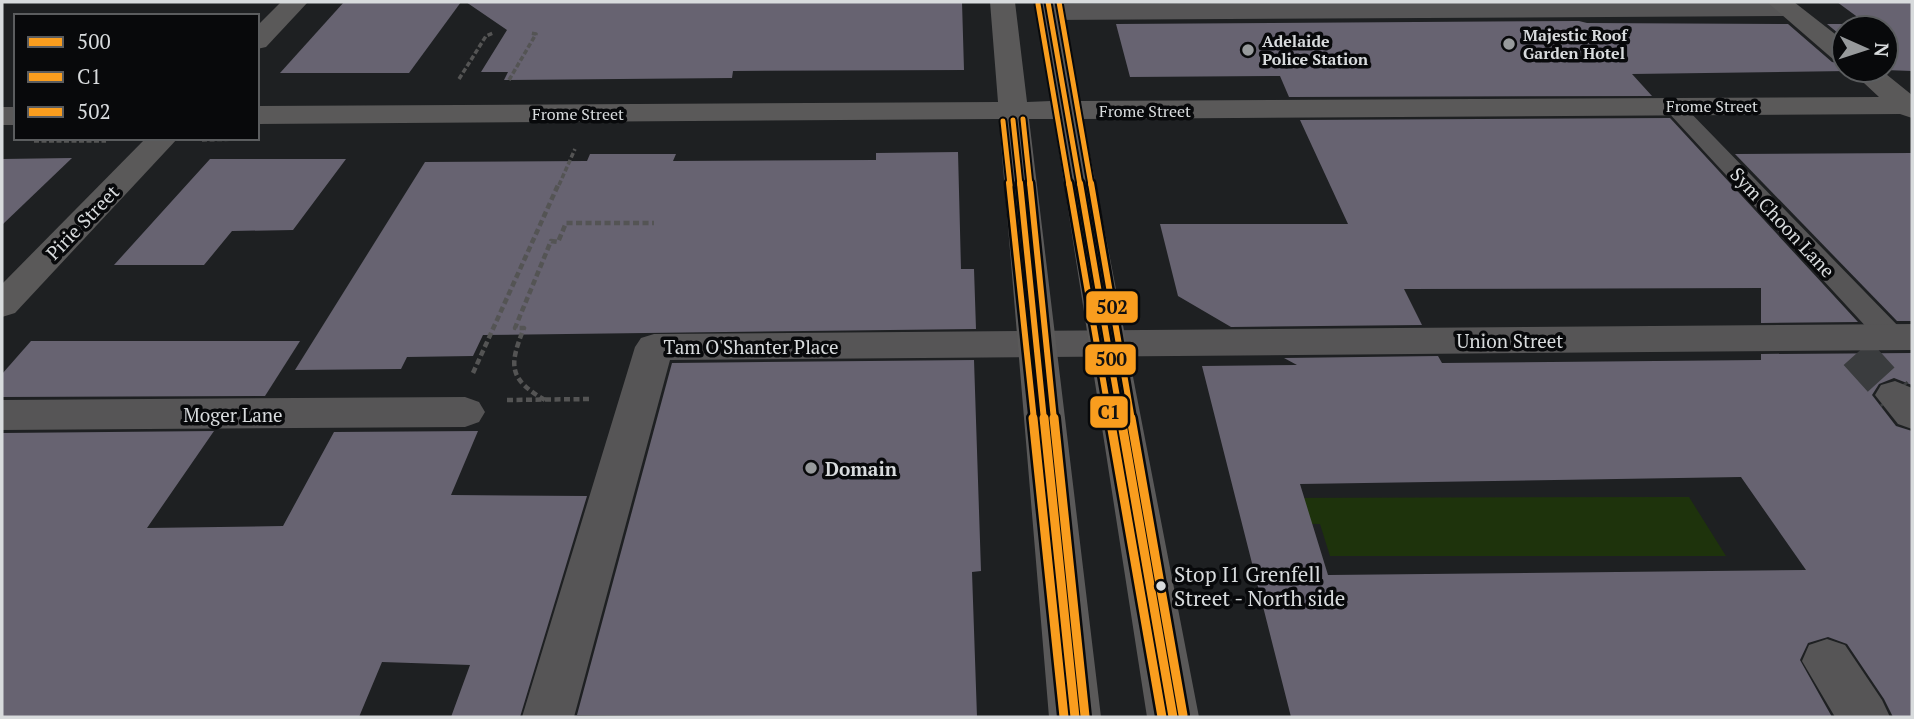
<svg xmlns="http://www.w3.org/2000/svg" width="1914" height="719" font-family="'PT Serif',serif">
  <rect width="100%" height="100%" fill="#1e2022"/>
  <polygon fill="#1e330c" points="1689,497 1726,556 1330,556 1320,524 1249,523 1243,498"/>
  <g fill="#676371" fill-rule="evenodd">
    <polygon points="344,2 461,2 409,73 280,73"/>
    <polygon points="466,2 962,2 964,70 733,71 732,78 504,80 508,72 481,72 507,30"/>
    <polygon points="1837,2 1912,2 1912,71 1885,70 1886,28 1844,28 1844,38 1827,24 1867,24"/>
    <polygon points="1579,21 1587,23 1788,24 1832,62 1844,64 1844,70 1848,71 1632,74 1652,96 1289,97 1280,76 1130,77 1116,24"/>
    <polygon points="1670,118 1858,322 1761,323 1761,288 1404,289 1422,325 1231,327 1178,296 1160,224 1348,224 1300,120"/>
    <polygon points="958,152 961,269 974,269 976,329 483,335 473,356 407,357 401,369 295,370 425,162 587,161 590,154 676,154 673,161 876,160 876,153"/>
    <polygon points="1912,153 1912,321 1897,321 1735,154"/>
    <polygon points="72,158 2,225 2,159"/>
    <polygon points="210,159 346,159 293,230 232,231 204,265 114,265"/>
    <polygon points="31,341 300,341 265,396 2,397 2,374"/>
    <path d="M 1912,353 L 1912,385 L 1894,378 L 1879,384 L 1872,395 L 1896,426 L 1912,431 L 1912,717 L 1893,717 L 1884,699 L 1847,644 L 1828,637 L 1808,643 L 1800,660 L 1832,717 L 1291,717 L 1202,366 L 1297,365 L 1284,358 L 1438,356 L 1442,363 L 1761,360 L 1761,354 ZM 1741,477 L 1806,570 L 1328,575 L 1300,484 Z"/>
    <polygon points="974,360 981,571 972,572 977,717 577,715 672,363"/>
    <polygon points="214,431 147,528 283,526 334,432 478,431 451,495 587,496 520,717 451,717 470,665 382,662 359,717 2,717 2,433"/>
  </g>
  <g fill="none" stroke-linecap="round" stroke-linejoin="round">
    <polyline stroke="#3a3c3e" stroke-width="36" stroke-dasharray="36 18" stroke-linecap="butt" points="1857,353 1895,395"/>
    <g stroke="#545454" stroke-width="3.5" stroke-dasharray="5 2.5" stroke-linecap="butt">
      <polyline points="459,79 486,36 493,33"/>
      <polyline points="509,80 536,34 531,33"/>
      <polyline points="202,140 239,139"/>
      <polyline points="34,141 106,141"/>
      <polyline points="559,185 575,149"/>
    </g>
    <g stroke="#545454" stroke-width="4.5" stroke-dasharray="6 3.5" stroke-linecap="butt">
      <polyline points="473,373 559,183"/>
      <polyline points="507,400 592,399"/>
      <path d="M 545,400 C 508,379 509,365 524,328 L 515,328 L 551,241 L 558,242 L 566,223 L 654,223"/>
    </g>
    <polygon fill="#565556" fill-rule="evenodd" points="1674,101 1681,103 1902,330 1906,337 1902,344 1892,346 1882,344 1667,111 1663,107 1667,103"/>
    <g fill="#565556" fill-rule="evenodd">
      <polygon points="1536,2 1792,2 1800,8 1796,13 1787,16 1049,20 1040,17 1036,12 1040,7 1049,4"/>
      <polygon points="1912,324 1912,350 670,360 574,717 522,717 635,347 641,338 654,334"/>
      <polygon points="1895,381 1912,388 1912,429 1898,424 1875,395 1881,385"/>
      <polygon points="465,397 479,402 485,412 479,422 465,427 2,430 2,400"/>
      <polygon points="1827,639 1845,645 1882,700 1890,717 1835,717 1802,661 1809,645"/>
    </g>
    <g fill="#5a5959" fill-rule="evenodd">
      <polygon points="281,2 308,2 266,47 257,49 257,26"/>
      <polygon points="990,2 1015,2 1027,102 1051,101 1035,2 1060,2 1080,101 1879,97 1850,70 1881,70 1912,95 1912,118 1900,114 1083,119 1199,717 1147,717 1054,119 1029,119 1101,717 1049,717 999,119 257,124 257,106 998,102"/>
      <polygon points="1767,2 1794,2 1844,41 1844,62 1834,60"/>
      <rect x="2" y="107" width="14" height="18"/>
      <polygon points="146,138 178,138 15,313 2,317 2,284"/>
    </g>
    <defs>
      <g id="bus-1-far2">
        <polyline points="1048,2 1080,185"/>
        <polyline points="1013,120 1020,185"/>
      </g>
      <g id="bus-1-far1">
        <polyline points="1020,183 1044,420"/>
        <polyline points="1080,183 1121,420"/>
      </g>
      <g id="bus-1">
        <polyline points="1044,418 1075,717"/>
        <polyline points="1121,418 1173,717"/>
      </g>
      <g id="bus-2-far2">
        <polyline points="1038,4 1069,185"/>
        <polyline points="1003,121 1010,185"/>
      </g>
      <g id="bus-2-far1">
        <polyline points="1009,183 1034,420"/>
        <polyline points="1069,183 1110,420"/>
      </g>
      <g id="bus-2">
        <polyline points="1033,418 1064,717"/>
        <polyline points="1110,418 1162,717"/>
      </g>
      <g id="bus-3-far2">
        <polyline points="1059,2 1091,185"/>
        <polyline points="1023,119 1030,185"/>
      </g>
      <g id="bus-3-far1">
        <polyline points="1030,183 1054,420"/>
        <polyline points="1091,183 1132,420"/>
      </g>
      <g id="bus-3">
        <polyline points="1054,418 1085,716"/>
        <polyline points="1131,418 1183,715"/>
      </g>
    </defs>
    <use href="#bus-1-far2" stroke="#08090b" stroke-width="9"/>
    <use href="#bus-1-far1" stroke="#08090b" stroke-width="11"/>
    <use href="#bus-1" stroke="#08090b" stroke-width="14"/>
    <use href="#bus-2-far2" stroke="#08090b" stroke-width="9"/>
    <use href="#bus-2-far1" stroke="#08090b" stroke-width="11"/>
    <use href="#bus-2" stroke="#08090b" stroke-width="14"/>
    <use href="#bus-3-far2" stroke="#08090b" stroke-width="9"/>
    <use href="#bus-3-far1" stroke="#08090b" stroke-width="11"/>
    <use href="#bus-3" stroke="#08090b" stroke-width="14"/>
    <use href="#bus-1-far2" stroke="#f99d1e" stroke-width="5"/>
    <use href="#bus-1-far1" stroke="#f99d1e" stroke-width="6"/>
    <use href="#bus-1" stroke="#f99d1e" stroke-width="9"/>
    <use href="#bus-2-far2" stroke="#f99d1e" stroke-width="5"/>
    <use href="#bus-2-far1" stroke="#f99d1e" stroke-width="6"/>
    <use href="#bus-2" stroke="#f99d1e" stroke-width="9"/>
    <use href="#bus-3-far2" stroke="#f99d1e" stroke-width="5"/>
    <use href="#bus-3-far1" stroke="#f99d1e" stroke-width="6"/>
    <use href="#bus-3" stroke="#f99d1e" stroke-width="9"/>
  </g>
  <g fill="#979a9c" stroke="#08090b" stroke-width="2.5">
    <circle cx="1509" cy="44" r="7"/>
    <circle cx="1248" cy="50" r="7"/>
    <circle cx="811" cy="468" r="7"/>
  </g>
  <circle fill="#d8dbdd" stroke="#08090b" stroke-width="2.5" cx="1161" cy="586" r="6"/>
  <g text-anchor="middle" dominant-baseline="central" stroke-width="7" stroke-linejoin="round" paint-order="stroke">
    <g font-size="16" font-weight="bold" fill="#d8dbdd" stroke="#08090b" text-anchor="start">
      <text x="1523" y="35">Majestic Roof<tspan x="1523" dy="18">Garden Hotel</tspan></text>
      <text x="1262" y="41">Adelaide<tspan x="1262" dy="18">Police Station</tspan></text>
    </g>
    <g font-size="16" fill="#d8dbdd" stroke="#08090b">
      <text x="1712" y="106">Frome Street</text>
      <text x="1145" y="111">Frome Street</text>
      <text x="578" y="114">Frome Street</text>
    </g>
    <g font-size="19" fill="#d8dbdd" stroke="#08090b">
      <text transform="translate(82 222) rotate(-46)">Pirie Street</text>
      <text transform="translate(1783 222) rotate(47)">Sym Choon Lane</text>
      <text x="1510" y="340">Union Street</text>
      <text x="751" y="346">Tam O'Shanter Place</text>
      <text x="233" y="414">Moger Lane</text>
    </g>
    <g font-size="19" font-weight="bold" fill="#d8dbdd" stroke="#08090b" text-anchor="start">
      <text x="825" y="468">Domain</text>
    </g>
    <g font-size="21" fill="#d8dbdd" stroke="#08090b" text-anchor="start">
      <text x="1174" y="574">Stop I1 Grenfell<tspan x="1174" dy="24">Street - North side</tspan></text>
    </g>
  </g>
  <g stroke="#08090b" stroke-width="2.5">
    <rect x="1085" y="290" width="54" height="34" rx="7" fill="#f99d1e"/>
    <rect x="1084" y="343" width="53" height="33" rx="7" fill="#f99d1e"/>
    <rect x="1089" y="395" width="40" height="34" rx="7" fill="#f99d1e"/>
  </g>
  <g font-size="19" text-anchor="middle" font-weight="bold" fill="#111">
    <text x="1112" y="314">502</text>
    <text x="1111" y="366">500</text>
    <text x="1109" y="419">C1</text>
  </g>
  <rect width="1914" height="719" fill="none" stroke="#d8dbdd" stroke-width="7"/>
  <rect x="14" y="14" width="245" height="126" fill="#08090b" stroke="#5b5d5f" stroke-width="2"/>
  <rect x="28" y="37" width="35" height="10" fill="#f99d1e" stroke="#5b5d5f" stroke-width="2"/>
  <text x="77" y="49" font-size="21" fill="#d8dbdd">500</text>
  <rect x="28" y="72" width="35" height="10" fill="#f99d1e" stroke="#5b5d5f" stroke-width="2"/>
  <text x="77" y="84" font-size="21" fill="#d8dbdd">C1</text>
  <rect x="28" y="107" width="35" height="10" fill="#f99d1e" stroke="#5b5d5f" stroke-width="2"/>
  <text x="77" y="119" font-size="21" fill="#d8dbdd">502</text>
  <g transform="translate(1865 49) rotate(93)"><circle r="33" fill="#08090b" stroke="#5b5d5f" stroke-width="2"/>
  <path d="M0-5L12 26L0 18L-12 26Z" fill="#979a9c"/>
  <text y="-10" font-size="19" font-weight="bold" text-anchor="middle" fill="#d8dbdd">N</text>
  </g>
</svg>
